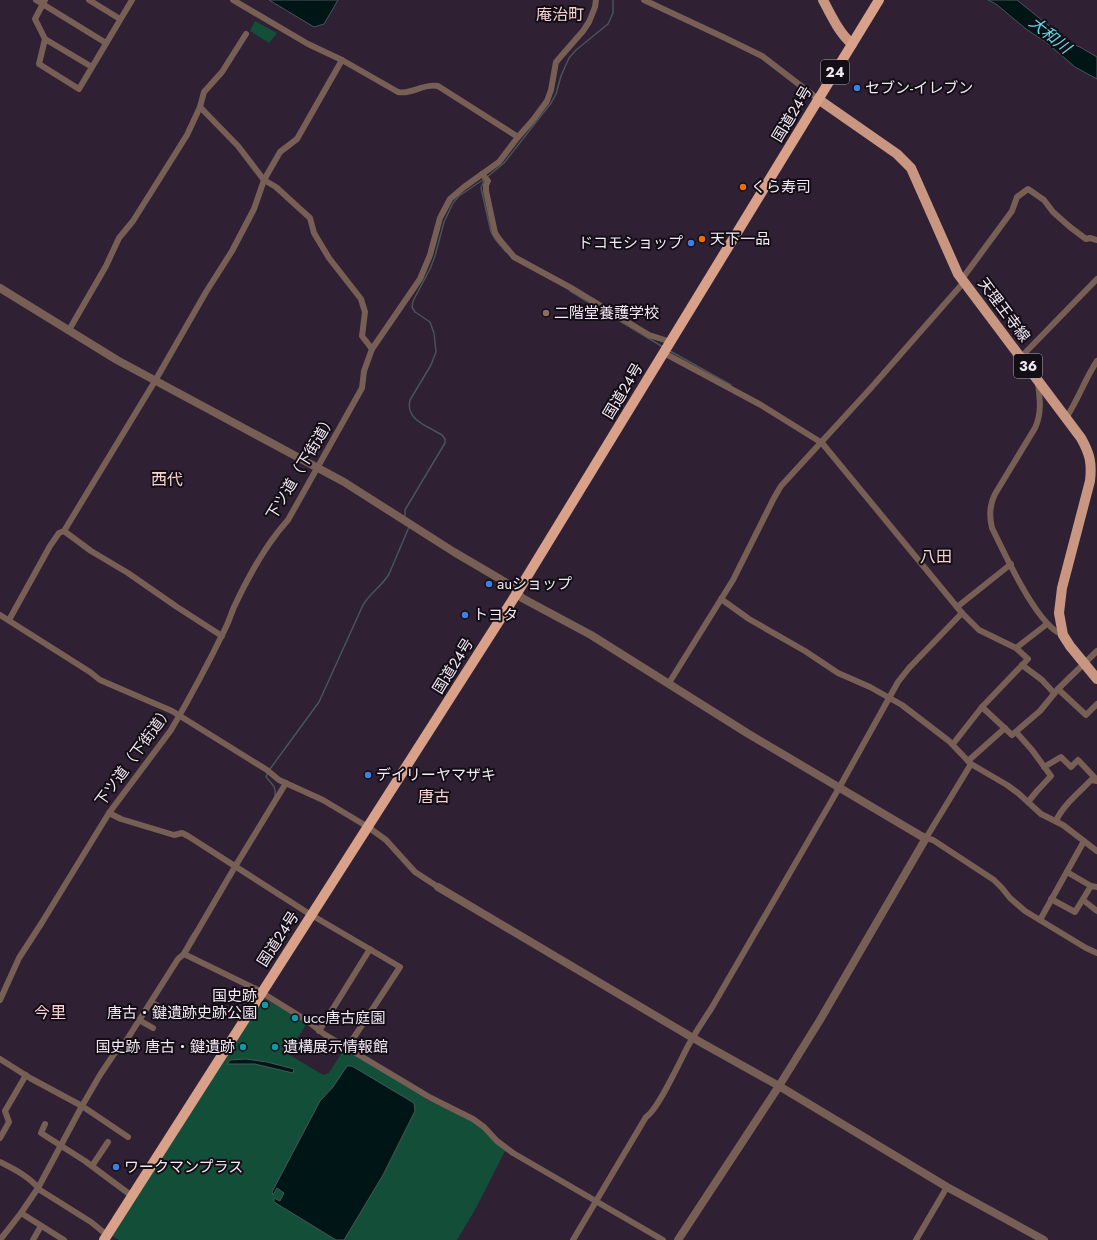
<svg xmlns="http://www.w3.org/2000/svg" width="1097" height="1240" font-family="Jost,'Noto Sans JP',sans-serif">
  <rect width="100%" height="100%" fill="#2f2033"/>
  <g fill="#134f38">
    <polygon points="255,21 277,33 269,43 250,31"/>
    <polygon points="264,998 307,1023 288,1054 323,1075 329,1073 344,1049 425,1097 426,1099 431,1102 472,1120 482,1128 505,1151 476,1208 457,1240 119,1240 112,1236"/>
  </g>
  <g fill="#001516" stroke="#495459">
    <polygon points="269,0 338,0 324,24 314,27"/>
    <polygon points="988,0 1017,0 1070,43 1080,47 1097,57 1097,79 1075,67 1047,43 1026,29 996,4"/>
    <polygon points="246,1059 267,1062 294,1069 293,1073 255,1064 227,1064 230,1060"/>
    <polygon points="347,1066 352,1066 414,1103 415,1111 383,1175 344,1240 336,1240 274,1202 274,1198 280,1201 284,1193 277,1188 273,1195 272,1192 320,1101 333,1087"/>
  </g>
  <g fill="none" stroke-linecap="round" stroke-linejoin="round">
    <g stroke="#495459" stroke-width="1.5">
      <polyline points="487,177 504,163 551,103 556,94 561,76 569,58 576,50 608,24 613,13 613,0"/>
      <polyline points="484,180 481,188 491,232 495,239 506,252"/>
      <polyline points="570,291 663,347"/>
      <polyline points="670,351 731,385"/>
      <path d="M 405,516 L 405,510 L 445,443 L 445,439 L 442,435 C 428,426 405,420 410,400 L 431,365 L 436,352 L 434,333 L 430,322 L 415,312 L 412,307 L 413,301 L 430,269 L 435,256 L 444,222 L 453,203 L 459,196 L 484,179"/>
      <path d="M 270,769 L 319,702 L 363,605 C 370,593 382,586 389,574 L 409,527"/>
      <path d="M 268,772 L 266,777 C 271,783 277,787 275,796"/>
      <polyline points="181,954 193,933"/>
    </g>
    <g stroke="#775f55" stroke-width="6">
      <polyline points="36,0 106,43"/>
      <polyline points="45,0 35,19 45,39 92,67"/>
      <polyline points="89,0 120,19"/>
      <path d="M 233,0 L 308,44 L 342,60 L 398,92 C 412,95 423,83 438,86 L 518,137"/>
      <polyline points="644,0 723,37 762,56 818,99"/>
      <polyline points="45,39 39,64 79,89 132,0"/>
      <polyline points="200,107 238,146 264,180 276,187 310,218 314,233 329,258 361,299 365,312 362,336 372,349"/>
      <polyline points="482,174 488,181 486,185 486,191 495,233 499,239 514,257 573,289 649,335 671,342"/>
      <polyline points="962,279 1012,211 1017,197 1028,189 1044,200 1053,212 1070,227 1086,239 1090,238 1097,240"/>
      <polyline points="69,330 106,266 119,238 133,221 187,135 200,107 204,92 222,72 246,34"/>
      <polyline points="664,353 761,405 822,443 962,613 979,630 1016,648 1028,659 982,707 953,744"/>
      <polyline points="1021,357 1097,279"/>
      <path d="M 1038,383 C 1040,399 1042,413 1035,428 L 995,494 C 989,506 989,516 992,528 C 1005,554 1037,626 1063,635"/>
      <path d="M 1066,418 C 1078,400 1085,379 1097,361"/>
      <polyline points="64,531 91,551 128,573 177,607 222,636"/>
      <polyline points="721,599 749,619 805,651 838,673 870,687 902,705 949,741 971,764 1007,785 1018,793 1041,814 1063,825 1097,851"/>
      <polyline points="957,607 1011,564"/>
      <polyline points="0,615 90,672 100,680 172,711 267,770 279,780 323,800 368,827 386,840 415,872 438,887"/>
      <polyline points="9,620 50,546 59,533 64,531 155,381 206,292 232,251 254,209 264,180 280,152 297,139 342,60"/>
      <polyline points="1016,648 1047,624"/>
      <polyline points="1022,665 1042,680 1054,693"/>
      <polyline points="669,683 733,580 774,498 781,486 870,389 964,282"/>
      <polyline points="1058,689 1086,715 1097,704"/>
      <polyline points="982,707 1012,735 1040,711 1058,689 1097,651"/>
      <polyline points="1016,732 1032,750 1051,776 1037,791 1028,802"/>
      <polyline points="968,761 1005,728"/>
      <polyline points="971,764 926,838 933,840 994,880 1002,888 1010,898 1025,911 1086,948 1097,953"/>
      <polyline points="1044,767 1061,757 1071,767 1078,760 1097,780"/>
      <polyline points="109,813 121,819 174,835 182,833 188,836 308,913 400,967 347,1048"/>
      <path d="M 1056,821 C 1063,805 1079,793 1091,780 L 1097,781"/>
      <polyline points="1067,872 1091,886 1097,887"/>
      <polyline points="1051,899 1075,912 1091,886"/>
      <polyline points="1083,900 1097,911"/>
      <polyline points="1040,920 1084,841"/>
      <polyline points="184,954 256,989 306,1020 324,1034 431,1098 473,1119 484,1127 497,1141 513,1153 663,1240"/>
      <path d="M 0,1000 L 19,958 L 41,924 L 109,813 L 171,730 C 191,696 209,662 226,627 C 229,621 231,614 234,607 C 248,577 265,545 288,520 L 362,388 L 364,371 L 372,349 L 420,279 L 430,255 L 440,218 L 450,199 L 464,187 L 499,162 L 518,137 L 533,120 L 547,101 L 551,90 L 556,62 L 583,31 L 589,22 L 595,7 L 596,0"/>
      <polyline points="151,1002 164,1010"/>
      <polyline points="139,1020 153,1028"/>
      <polyline points="319,1031 370,949"/>
      <polyline points="0,1059 30,1078 82,1106 128,1137"/>
      <polyline points="45,1124 41,1133 85,1161 132,1196"/>
      <polyline points="0,1138 9,1122 5,1111 26,1075"/>
      <path d="M 0,1162 C 14,1169 30,1177 40,1190 L 91,1222 L 107,1235"/>
      <polyline points="92,1166 108,1142"/>
      <polyline points="21,1213 64,1240"/>
      <polyline points="0,1240 21,1213 38,1188 82,1106 100,1075 114,1054 126,1041 178,959 184,954 236,865 286,783"/>
      <polyline points="33,1240 41,1226"/>
      <path d="M 573,1240 L 646,1117 C 658,1110 680,1061 688,1046 C 695,1033 703,1021 711,1009 L 839,788 L 898,682 L 909,668 L 962,613"/>
      <polyline points="916,1240 947,1187"/>
    </g>
    <g stroke="#775f55" stroke-width="8">
      <polyline points="0,288 117,360 344,482 454,552 500,579 513,587 522,598 591,635 747,733 921,836 926,838 820,1020 779,1086 678,1240"/>
      <polyline points="438,887 693,1038 779,1086 947,1187 1044,1240"/>
    </g>
    <g stroke="#c99681" stroke-width="10">
      <path d="M 823,0 C 831,15 839,33 852,44"/>
      <path d="M 818,99 L 897,154 L 911,168 L 958,274 L 1081,438 C 1090,454 1092,463 1090,481 L 1062,588 L 1059,613 L 1063,635 L 1070,646 L 1097,679"/>
    </g>
    <polyline stroke="#d9a08a" stroke-width="10" points="104,1240 517,593 879,0"/>
  </g>
  <g fill="#3f7fe0" stroke="#130d15" stroke-width="1.5">
    <circle cx="857" cy="88" r="4"/>
    <circle cx="691" cy="243" r="4"/>
    <circle cx="489" cy="584" r="4"/>
    <circle cx="465" cy="615" r="4"/>
    <circle cx="368" cy="775" r="4"/>
    <circle cx="116" cy="1167" r="4"/>
  </g>
  <g fill="#e8710a" stroke="#130d15" stroke-width="1.5">
    <circle cx="743" cy="187" r="4"/>
    <circle cx="702" cy="239" r="4"/>
  </g>
  <circle fill="#8d6e63" stroke="#130d15" stroke-width="1.5" cx="546" cy="313" r="4"/>
  <g fill="#0f9aa8" stroke="#130d15" stroke-width="1.5">
    <circle cx="265" cy="1005" r="4"/>
    <circle cx="295" cy="1018" r="4"/>
    <circle cx="243" cy="1047" r="4"/>
    <circle cx="275" cy="1047" r="4"/>
  </g>
  <g text-anchor="middle" dominant-baseline="central" stroke-width="4" stroke-linejoin="round" paint-order="stroke">
    <g fill="#130d15" stroke="#afa6b1" stroke-width="1">
      <rect x="821" y="60" width="28" height="24" rx="3"/>
      <rect x="1014" y="354" width="28" height="24" rx="3"/>
    </g>
    <g font-size="14" font-weight="bold" fill="#f2e8f4">
      <text x="835" y="72">24</text>
      <text x="1028" y="366">36</text>
    </g>
    <g font-size="15" fill="#f2e8f4" stroke="#130d15" text-anchor="start">
      <text x="865" y="88">セブン-イレブン</text>
      <text x="751" y="187">くら寿司</text>
      <text x="710" y="239">天下一品</text>
      <text x="683" y="243" text-anchor="end">ドコモショップ</text>
      <text x="554" y="313">二階堂養護学校</text>
      <text x="497" y="584">auショップ</text>
      <text x="473" y="615">トヨタ</text>
      <text x="376" y="775">デイリーヤマザキ</text>
      <text x="257" y="996" text-anchor="end">国史跡<tspan x="257" dy="17">唐古・鍵遺跡史跡公園</tspan></text>
      <text x="303" y="1018">ucc唐古庭園</text>
      <text x="235" y="1047" text-anchor="end">国史跡 唐古・鍵遺跡</text>
      <text x="283" y="1047">遺構展示情報館</text>
      <text x="124" y="1167">ワークマンプラス</text>
    </g>
    <g font-size="15" fill="#f2e8f4" stroke="#130d15">
      <text transform="translate(792 114) rotate(-59)">国道24号</text>
      <text transform="translate(1004 310) rotate(53)">天理王寺線</text>
      <text transform="translate(623 391) rotate(-59)">国道24号</text>
      <text transform="translate(301 467) rotate(-59)">下ツ道（下街道）</text>
      <text transform="translate(453 666) rotate(-58)">国道24号</text>
      <text transform="translate(134 756) rotate(-54)">下ツ道（下街道）</text>
      <text transform="translate(278 939) rotate(-57)">国道24号</text>
    </g>
    <g font-size="16" fill="#f6d3d0" stroke="#130d15">
      <text x="560" y="14">庵治町</text>
      <text x="167" y="479">西代</text>
      <text x="936" y="556">八田</text>
      <text x="434" y="796">唐古</text>
      <text x="50" y="1012">今里</text>
    </g>
    <g font-size="16" font-style="italic" fill="#5fdce2" stroke="#130d15">
      <text transform="translate(1050 35) rotate(39)">大和川</text>
    </g>
  </g>
</svg>
